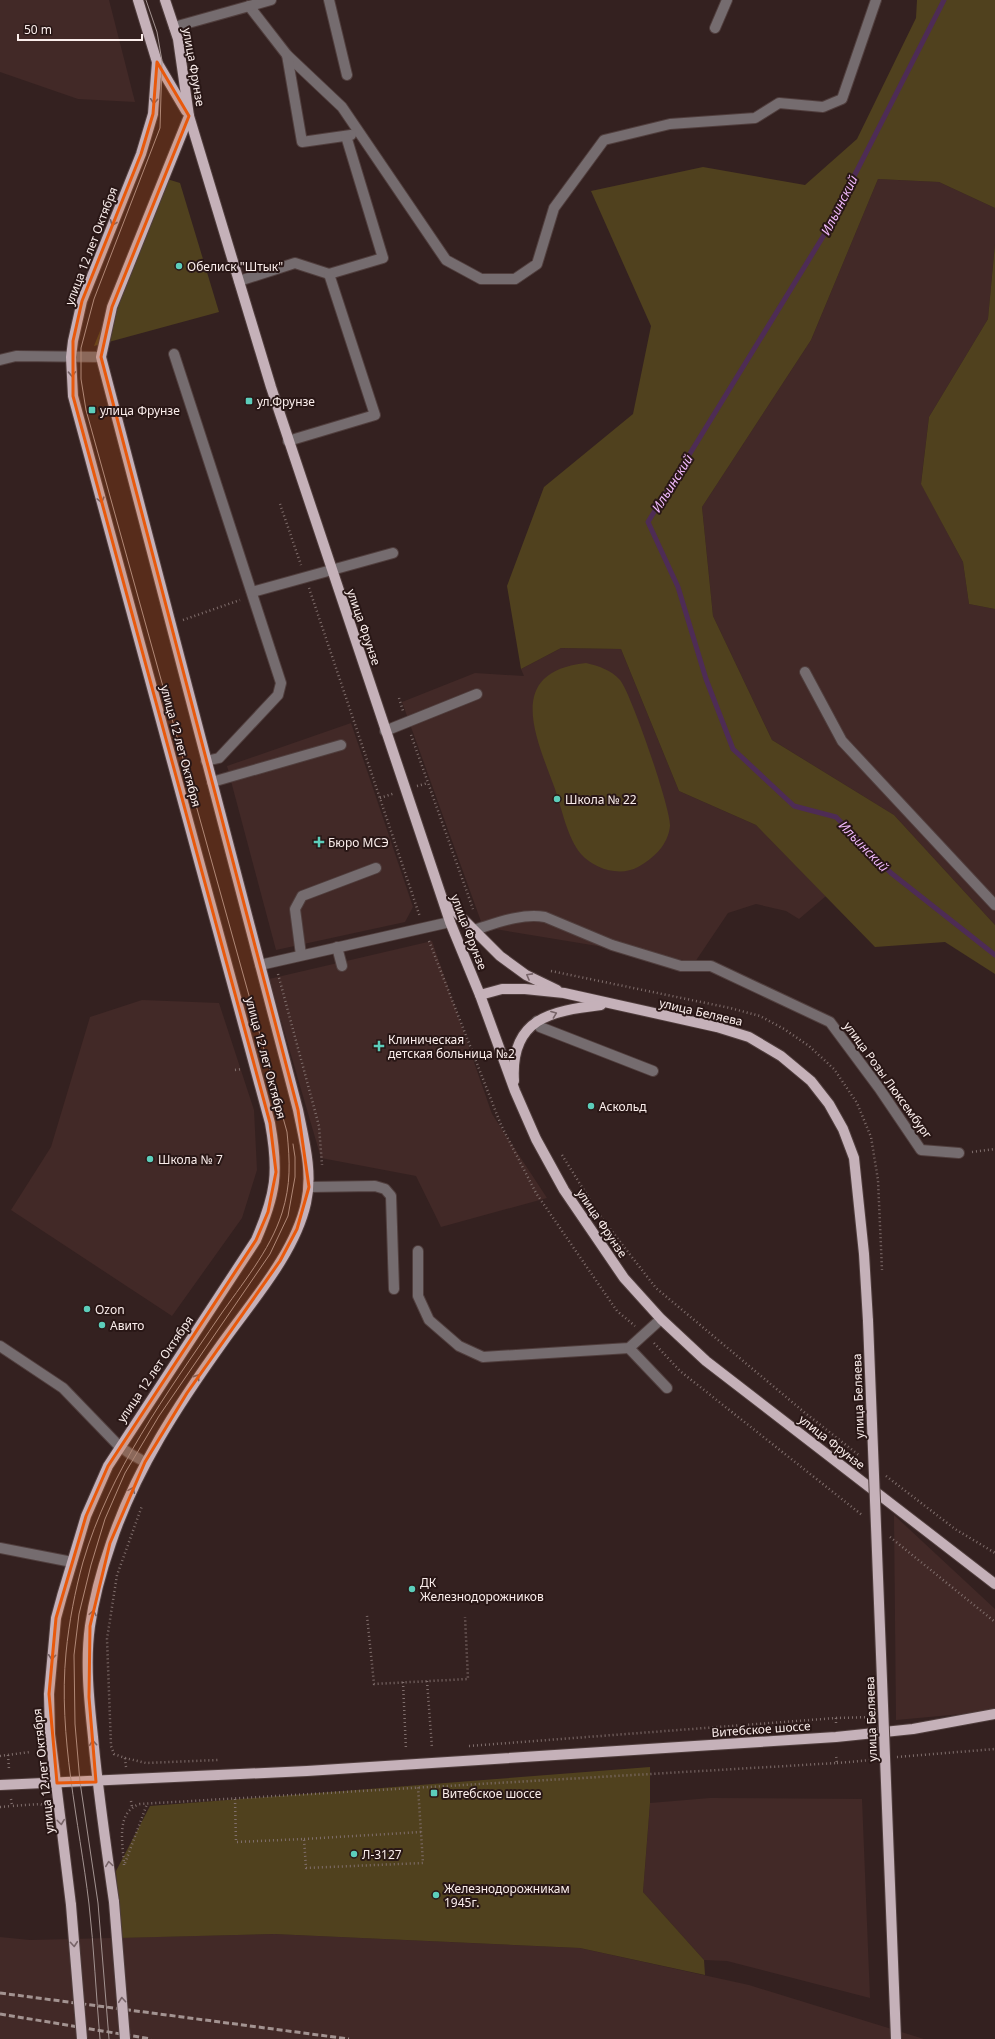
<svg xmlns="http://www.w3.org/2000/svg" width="995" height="2039" font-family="'Noto Sans',sans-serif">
  <rect width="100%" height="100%" fill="#342120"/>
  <g fill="#422927">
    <polygon points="0,0 109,0 135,102 78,99 0,72"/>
    <polygon points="878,179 939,182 995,208 995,244 988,319 929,417 921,483 963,562 969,604 995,609 995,925 894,815 772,740 713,616 702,507 811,340"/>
    <polygon points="561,648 621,649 679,791 756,825 826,896 799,919 786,911 756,904 728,913 695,962 483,927 402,702 475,673 524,676 521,669"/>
    <polygon points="351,723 413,907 405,922 276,950 227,766"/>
    <polygon points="432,941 492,1114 547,1198 441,1227 416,1176 321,1158 269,979"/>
    <polygon points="142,1000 219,1003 254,1110 257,1170 242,1218 172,1316 11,1210 51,1147 90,1017"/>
    <polygon points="894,1515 995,1609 995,1711 896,1720"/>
    <polygon points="710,1798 862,1799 870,1998 727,1961 704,1960 643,1892 650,1803"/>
    <polygon points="274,1934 580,1948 749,1985 924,2039 0,2039 0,1937 30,1940"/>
  </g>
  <g fill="#50411e">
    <polygon points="917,0 995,0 995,208 939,182 878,179 811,340 702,507 713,616 772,740 894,815 995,925 995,974 945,942 875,947 756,825 679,791 621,649 561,648 521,669 507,586 544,487 633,414 651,326 591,191 703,167 805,185 857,139 916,18"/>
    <polygon points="167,179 180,183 219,312 94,346 159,185"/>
    <polygon points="995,244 995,609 969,604 963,562 921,484 929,417 988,319"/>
    <path d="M 586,663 C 599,666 611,670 620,680 C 631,693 671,809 670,826 C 668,845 654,858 638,867 C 620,877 594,869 581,854 C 567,837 562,809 555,789 C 537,739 503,672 586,663 Z"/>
    <polygon points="650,1767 650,1803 643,1892 704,1960 705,1975 580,1948 274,1934 119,1938 116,1871 150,1806"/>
  </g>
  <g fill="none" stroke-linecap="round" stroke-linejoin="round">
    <polyline stroke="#4e2c55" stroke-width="5" points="944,0 824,235 648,522 678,587 706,679 733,749 794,806 836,817 891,873 995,955"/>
    <defs>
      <g id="lane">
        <polyline points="329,0 347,75"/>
        <polyline points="249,6 287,55 342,107 446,260 481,279 515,279 537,264 554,208 604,140 670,124 755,118 779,103 823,107 842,99 876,0"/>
        <polyline points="287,55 302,142 351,135"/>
        <polyline points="239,281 295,263 329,274 383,258 346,136"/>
        <polyline points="174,354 281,683 278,695 219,758 206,761"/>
        <polyline points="288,441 375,415 329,274"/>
        <polyline points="252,592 393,553"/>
        <polyline points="805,672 842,741 995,905"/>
        <polyline points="385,731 477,694"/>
        <polyline points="212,782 341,745"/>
        <polyline points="337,947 342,966"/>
        <polyline points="301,955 295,909 302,896 376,868"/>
        <polyline points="260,965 450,922"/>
        <polyline points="537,1021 540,1027 653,1071"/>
        <polyline points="309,1187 375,1186 385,1189 391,1196 394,1289"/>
        <polyline points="418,1251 418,1296 429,1320 459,1346 483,1357 629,1348 661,1319"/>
        <polyline points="0,1346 63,1388 119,1446 129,1453 145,1462"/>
        <polyline points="629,1348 667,1388"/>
      </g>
      <g id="street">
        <polyline points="174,27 271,0"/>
        <polyline points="715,28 727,0"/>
        <polyline points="0,360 16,356 101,357"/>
        <path d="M 474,930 C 497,923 521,913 545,917 L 612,945 L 681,966 L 711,966 L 830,1022 L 879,1088 L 921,1150 L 959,1153"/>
        <polyline points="0,1548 72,1562"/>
      </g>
      <g id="primary">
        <polyline points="138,0 157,62 186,111"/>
        <polyline points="165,0 178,39 189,116 271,387 450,922 480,995 515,1091 536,1139 564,1190 624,1278 661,1319 706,1361 995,1584"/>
        <polyline points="444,900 500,956 526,975 557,990"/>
        <polyline points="480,995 502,989 525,989 564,993 717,1027 749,1037 781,1056 811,1081 829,1104 843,1129 854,1158 864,1254 868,1321"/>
        <path d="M 514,1081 C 510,1018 551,1011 601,1005"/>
        <polyline points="0,1785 307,1771 836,1737 913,1729 995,1714"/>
        <path d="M 114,1902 C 106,1847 98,1792 93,1737 C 89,1700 85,1662 90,1626 C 94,1598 102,1569 111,1543 C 136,1469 178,1405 223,1342 C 252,1301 295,1253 306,1203 C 313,1172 304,1140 298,1110 L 101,357 L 112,307 L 189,116"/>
        <path d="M 71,1905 L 50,1734 L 49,1694 L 56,1618 L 62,1596 L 86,1516 L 108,1466 L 256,1240 C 276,1194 279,1172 270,1123 L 73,396 L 71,357 L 73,341 L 82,301 L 141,154 L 153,114 L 157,62"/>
      </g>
    </defs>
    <use href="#lane" stroke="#503e3d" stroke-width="12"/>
    <use href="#street" stroke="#503e3d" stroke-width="12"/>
    <use href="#primary" stroke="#503e3d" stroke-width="12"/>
    <g stroke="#806f6d" stroke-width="2.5" stroke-dasharray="1 3" stroke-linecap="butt">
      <polyline points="280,504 301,565"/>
      <polyline points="309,588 420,917"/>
      <polyline points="183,620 240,600"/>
      <polyline points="399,698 403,711"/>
      <polyline points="411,735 473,909"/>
      <polyline points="417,786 428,783"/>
      <polyline points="380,798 395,793"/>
      <polyline points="429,941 501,1125 536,1193 617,1311 635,1326"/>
      <polyline points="551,971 730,1008 760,1016 784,1029 809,1046 834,1069 857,1103 871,1137 878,1180 882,1270"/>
      <polyline points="278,974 319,1126 322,1165"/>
      <polyline points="235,1070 242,1069"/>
      <polyline points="972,1152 995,1149"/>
      <polyline points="562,1155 600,1216 656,1288 804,1412 860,1456"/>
      <polyline points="654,1343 680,1371 862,1515"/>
      <polyline points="886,1476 955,1529 995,1553"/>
      <polyline points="890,1537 995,1622"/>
      <polyline points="367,1616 374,1684 468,1679 465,1617"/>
      <polyline points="427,1681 432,1748"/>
      <polyline points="403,1682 406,1750"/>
      <polyline points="836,1718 871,1717"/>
      <polyline points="469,1746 836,1718 836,1723"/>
      <polyline points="8,1755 9,1769"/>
      <polyline points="0,1756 30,1752"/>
      <polyline points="897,1757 995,1749"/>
      <polyline points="125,1758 146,1763 218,1760"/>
      <polyline points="837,1763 872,1760"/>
      <polyline points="126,1767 125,1758 114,1754 111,1746 107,1639 117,1575 142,1506"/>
      <polyline points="11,1799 12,1806 40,1804 46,1806"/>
      <polyline points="235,1799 236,1842 304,1839 306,1868 423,1863 418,1787"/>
      <polyline points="131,1801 132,1807"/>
      <polyline points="0,1807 12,1806"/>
      <polyline points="304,1839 421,1832"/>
      <polyline points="125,1863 147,1804"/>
      <path d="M 124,1865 C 123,1844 115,1812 140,1804 L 837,1763 L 836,1756"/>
    </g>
    <use href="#lane" stroke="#756c6f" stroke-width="10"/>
    <use href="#street" stroke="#756c6f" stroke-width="10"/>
    <use href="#primary" stroke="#c5b1b9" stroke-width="10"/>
    <g stroke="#a39391" stroke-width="1">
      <path d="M 100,2039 C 96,1994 94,1948 89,1904 C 79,1821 58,1736 66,1653 C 69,1622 75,1591 83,1562 C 110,1470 166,1395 219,1317 C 241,1285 270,1251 282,1213 C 291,1184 290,1162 287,1132 L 86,410 L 81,379 L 81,348 L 94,299 L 160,128 L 162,61 L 157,32 L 146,0"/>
      <polyline points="109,2039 98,1903 80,1782 75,1724 74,1655 79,1614 91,1565 105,1519 125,1473 159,1416 270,1254 288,1216 295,1177 295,1157 293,1144"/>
    </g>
    <g stroke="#a39391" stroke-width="3" stroke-dasharray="6 3" stroke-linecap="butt">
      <polyline points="0,1993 349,2039"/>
      <polyline points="0,2014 151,2039"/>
    </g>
    <defs>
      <g id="primary-bridge">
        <polyline points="868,1321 896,2039"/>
        <polyline points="114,1902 125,2039"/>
        <polyline points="71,1905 82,2039"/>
      </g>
    </defs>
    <use href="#primary-bridge" stroke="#503e3d" stroke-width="12" stroke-linecap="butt"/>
    <use href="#primary-bridge" stroke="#c5b1b9" stroke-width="10"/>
  </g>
  <defs><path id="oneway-chevron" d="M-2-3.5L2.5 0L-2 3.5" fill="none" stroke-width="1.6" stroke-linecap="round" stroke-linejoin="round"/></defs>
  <g stroke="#776468">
    <use href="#oneway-chevron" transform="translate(154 101) rotate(94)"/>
    <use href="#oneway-chevron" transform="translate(113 223) rotate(112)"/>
    <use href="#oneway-chevron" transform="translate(72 374) rotate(88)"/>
    <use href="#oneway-chevron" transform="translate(101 500) rotate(75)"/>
    <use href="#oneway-chevron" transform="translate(529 976) rotate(-151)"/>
    <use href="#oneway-chevron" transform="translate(554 1014) rotate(-21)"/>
    <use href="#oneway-chevron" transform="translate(197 1377) rotate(-55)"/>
    <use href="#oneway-chevron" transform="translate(132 1490) rotate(-66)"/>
    <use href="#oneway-chevron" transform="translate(93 1613) rotate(-79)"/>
    <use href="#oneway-chevron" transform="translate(52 1657) rotate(94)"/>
    <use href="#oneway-chevron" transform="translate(93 1743) rotate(-95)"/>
    <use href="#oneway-chevron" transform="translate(61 1822) rotate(83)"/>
    <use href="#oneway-chevron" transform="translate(109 1864) rotate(-98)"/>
    <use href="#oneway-chevron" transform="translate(74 1944) rotate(85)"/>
    <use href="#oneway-chevron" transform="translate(122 2000) rotate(-95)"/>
  </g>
  <path fill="#e8590c" fill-opacity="0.2" stroke="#e8590c" stroke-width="3" stroke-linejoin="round" d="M 157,62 L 189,116 L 112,307 L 101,357 L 298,1110 L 309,1187 L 297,1229 L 280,1261 L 187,1393 L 145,1462 L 110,1543 L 90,1626 L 89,1697 L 96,1782 L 57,1783 L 49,1694 L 56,1618 L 86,1516 L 108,1466 L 256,1240 L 268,1212 L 276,1172 L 270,1123 L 73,396 L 73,341 L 82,301 L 141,154 L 153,114 Z"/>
  <g fill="#5ccebb" stroke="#291716" stroke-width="1.5">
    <circle cx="179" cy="266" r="4"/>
    <rect x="245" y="397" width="8" height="8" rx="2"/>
    <rect x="88" y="406" width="8" height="8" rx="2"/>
    <circle cx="557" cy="799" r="4"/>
    <path d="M317 836h4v4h4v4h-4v4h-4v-4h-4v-4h4z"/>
    <path d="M377 1040h4v4h4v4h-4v4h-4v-4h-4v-4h4z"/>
    <circle cx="591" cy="1106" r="4"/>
    <circle cx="150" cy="1159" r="4"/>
    <circle cx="87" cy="1309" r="4"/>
    <circle cx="102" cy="1325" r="4"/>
    <circle cx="412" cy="1589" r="4"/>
    <rect x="430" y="1789" width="8" height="8" rx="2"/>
    <circle cx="354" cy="1854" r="4"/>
    <circle cx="436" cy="1895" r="4"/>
  </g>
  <g text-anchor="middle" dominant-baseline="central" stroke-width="4" stroke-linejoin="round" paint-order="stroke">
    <g font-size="12" fill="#fbeeec" stroke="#291716">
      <text transform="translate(194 67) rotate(80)">улица Фрунзе</text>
      <text transform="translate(91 246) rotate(-69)">улица 12 лет Октября</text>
      <text transform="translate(364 627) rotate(71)">улица Фрунзе</text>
      <text transform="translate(181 746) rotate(75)">улица 12 лет Октября</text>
      <text transform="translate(469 932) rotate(69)">улица Фрунзе</text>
      <text transform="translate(701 1012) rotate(13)">улица Беляева</text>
      <text transform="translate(266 1058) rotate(75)">улица 12 лет Октября</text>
      <text transform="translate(888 1080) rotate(54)">улица Розы Люксембург</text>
      <text transform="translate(602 1223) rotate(56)">улица Фрунзе</text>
      <text transform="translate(155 1369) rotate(-56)">улица 12 лет Октября</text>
      <text transform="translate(858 1396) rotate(-92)">улица Беляева</text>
      <text transform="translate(832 1442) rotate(38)">улица Фрунзе</text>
      <text transform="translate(871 1719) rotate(-92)">улица Беляева</text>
      <text transform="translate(761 1729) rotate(-4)">Витебское шоссе</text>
      <text transform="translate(43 1771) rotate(-96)">улица 12 лет Октября</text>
    </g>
    <g font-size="12" fill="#fbeeec" stroke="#291716" text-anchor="start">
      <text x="187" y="266">Обелиск "Штык"</text>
      <text x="257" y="401">ул.Фрунзе</text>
      <text x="100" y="410">улица Фрунзе</text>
      <text x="565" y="799">Школа № 22</text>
      <text x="328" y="842">Бюро МСЭ</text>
      <text x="388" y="1039">Клиническая<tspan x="388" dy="14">детская больница №2</tspan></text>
      <text x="599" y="1106">Аскольд</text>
      <text x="158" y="1159">Школа № 7</text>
      <text x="95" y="1309">Ozon</text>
      <text x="110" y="1325">Авито</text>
      <text x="420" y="1582">ДК<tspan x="420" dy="14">Железнодорожников</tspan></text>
      <text x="442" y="1793">Витебское шоссе</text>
      <text x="362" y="1854">Л-3127</text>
      <text x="444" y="1888">Железнодорожникам<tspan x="444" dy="14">1945г.</tspan></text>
    </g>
    <g font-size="13" font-style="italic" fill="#f0b8fb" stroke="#291716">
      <text transform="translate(839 205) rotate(-63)">Ильинский</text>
      <text transform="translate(672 483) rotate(-58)">Ильинский</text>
      <text transform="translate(864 846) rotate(46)">Ильинский</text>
    </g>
  </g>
  <path d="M18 34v6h124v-6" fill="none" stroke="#fbeeec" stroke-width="2"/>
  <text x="24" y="34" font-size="12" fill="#fbeeec" stroke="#291716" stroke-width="3" paint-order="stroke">50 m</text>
</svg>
